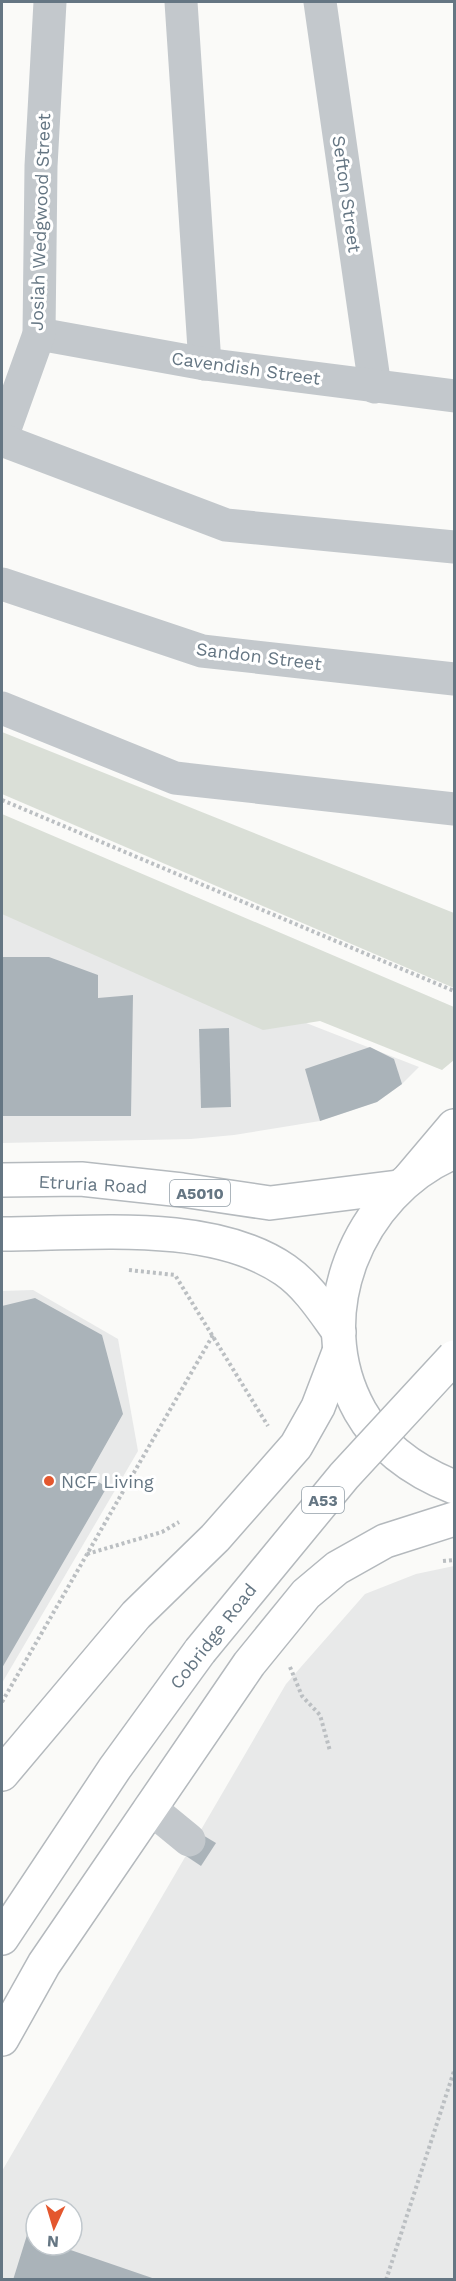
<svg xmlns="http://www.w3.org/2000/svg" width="456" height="2281" font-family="'Work Sans',sans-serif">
  <rect width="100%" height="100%" fill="#fafaf8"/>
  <g fill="#e8e9e9" fill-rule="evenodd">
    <polygon points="2,892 237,996 419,1067 402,1084 377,1102 320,1121 234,1135 191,1139 2,1143"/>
    <polygon points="33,1290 118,1339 138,1451 2,1683 2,1291"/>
    <path d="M 454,1566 L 454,2279 L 2,2280 L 2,2171 L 286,1684 L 365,1594 L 416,1574 ZM 36,2209 L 72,2209 L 72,2245 L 36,2245 Z"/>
  </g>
  <g fill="#dadfd7">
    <polygon points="2,732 454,913 454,988 2,794"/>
    <polygon points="2,814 454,1007 454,1060 442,1070 320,1021 263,1030 2,914"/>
  </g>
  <g fill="#aab3b9">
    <polygon points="2,957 49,957 98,975 98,998 133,995 131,1116 2,1116"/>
    <polygon points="229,1028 231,1107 201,1108 199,1029"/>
    <polygon points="370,1047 394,1059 402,1084 377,1102 320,1121 305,1069"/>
    <polygon points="35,1298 102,1335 123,1414 88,1476 107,1487 2,1668 2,1306"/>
    <polygon points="201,1834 216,1843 201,1866 186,1856"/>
    <polygon points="27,2235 36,2238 36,2245 56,2245 158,2280 13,2280"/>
  </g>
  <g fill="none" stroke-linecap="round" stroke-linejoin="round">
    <defs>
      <g id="major">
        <path d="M 454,1152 C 357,1193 307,1316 360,1411 C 381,1448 416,1472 454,1487"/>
        <polyline points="2,1180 81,1179 182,1190 270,1203 398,1187"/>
        <path d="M 2,1234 C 88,1234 211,1219 285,1270 C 308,1286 323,1310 339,1332"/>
      </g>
      <g id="highway">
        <polyline points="410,1178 454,1126"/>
        <polyline points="2,1774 136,1615 215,1538 296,1446 318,1407 339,1352"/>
        <polyline points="2,1938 115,1768 200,1651"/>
        <polyline points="2,2039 44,1964 249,1664 306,1594 337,1568 385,1541 454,1519"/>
      </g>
    </defs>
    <use href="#major" stroke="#b5babe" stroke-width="36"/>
    <use href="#highway" stroke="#b4b9bd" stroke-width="36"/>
    <g stroke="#bbbfc2" stroke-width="4" stroke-dasharray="3 3" stroke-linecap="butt">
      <polyline points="2,800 454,991"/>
      <polyline points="129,1270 175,1275 268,1426"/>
      <polyline points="87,1554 162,1532 179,1522"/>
      <polyline points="443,1561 454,1560"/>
      <polyline points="290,1667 302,1696 320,1715 330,1751"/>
      <polyline points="2,1702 213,1335"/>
      <polyline points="386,2280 454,2071"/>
    </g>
    <g stroke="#c3c8cc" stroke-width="33">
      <polyline points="181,2 205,364"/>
      <polyline points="320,2 375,387"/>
      <polyline points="39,334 205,364 454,396"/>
      <polyline points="2,437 39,334 41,166 50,2"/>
      <polyline points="2,440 226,525 454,547"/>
      <polyline points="2,584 202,651 454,679"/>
      <polyline points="2,708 175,778 454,809"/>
      <polyline points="150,1808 189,1840"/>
    </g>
    <use href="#major" stroke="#fff" stroke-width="33"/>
    <use href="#highway" stroke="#fff" stroke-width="33"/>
    <defs>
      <polyline id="highway-bridge" points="200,1651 344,1476 454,1357"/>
    </defs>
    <use href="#highway-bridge" stroke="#b4b9bd" stroke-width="36" stroke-linecap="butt"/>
    <use href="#highway-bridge" stroke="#fff" stroke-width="33"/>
  </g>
  <circle fill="#e4572e" stroke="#fff" stroke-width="2" cx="49" cy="1481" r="6"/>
  <g text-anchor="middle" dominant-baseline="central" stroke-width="6" stroke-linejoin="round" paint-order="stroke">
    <g fill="#fff" stroke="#939fa8" stroke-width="1.5">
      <rect x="170" y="1180" width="60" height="26" rx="4.5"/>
      <rect x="302" y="1487" width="42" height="26" rx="4.5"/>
    </g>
    <g font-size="16" font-weight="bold" fill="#657683">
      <text x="200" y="1193">A5010</text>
      <text x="323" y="1500">A53</text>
    </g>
    <g font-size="18" fill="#657683" stroke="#fff">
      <text transform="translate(347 194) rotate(82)">Sefton Street</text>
      <text transform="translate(40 222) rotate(-88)">Josiah Wedgwood Street</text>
      <text transform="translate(246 368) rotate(8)">Cavendish Street</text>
      <text transform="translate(259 656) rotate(7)">Sandon Street</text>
      <text transform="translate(93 1184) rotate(3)">Etruria Road</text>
      <text transform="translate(213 1636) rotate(-52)">Cobridge Road</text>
    </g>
    <g font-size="18" fill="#657683" stroke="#fff" text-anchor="start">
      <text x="61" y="1481">NCF Living</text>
    </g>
  </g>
  <rect width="456" height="2281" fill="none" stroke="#657683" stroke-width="6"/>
  <g transform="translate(54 2227) rotate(184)"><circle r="28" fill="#ffffff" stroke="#c1c8cd" stroke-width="1.5"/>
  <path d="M0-4.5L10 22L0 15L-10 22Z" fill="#e4572e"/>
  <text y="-9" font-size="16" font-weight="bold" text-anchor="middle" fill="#657683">N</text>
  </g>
</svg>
